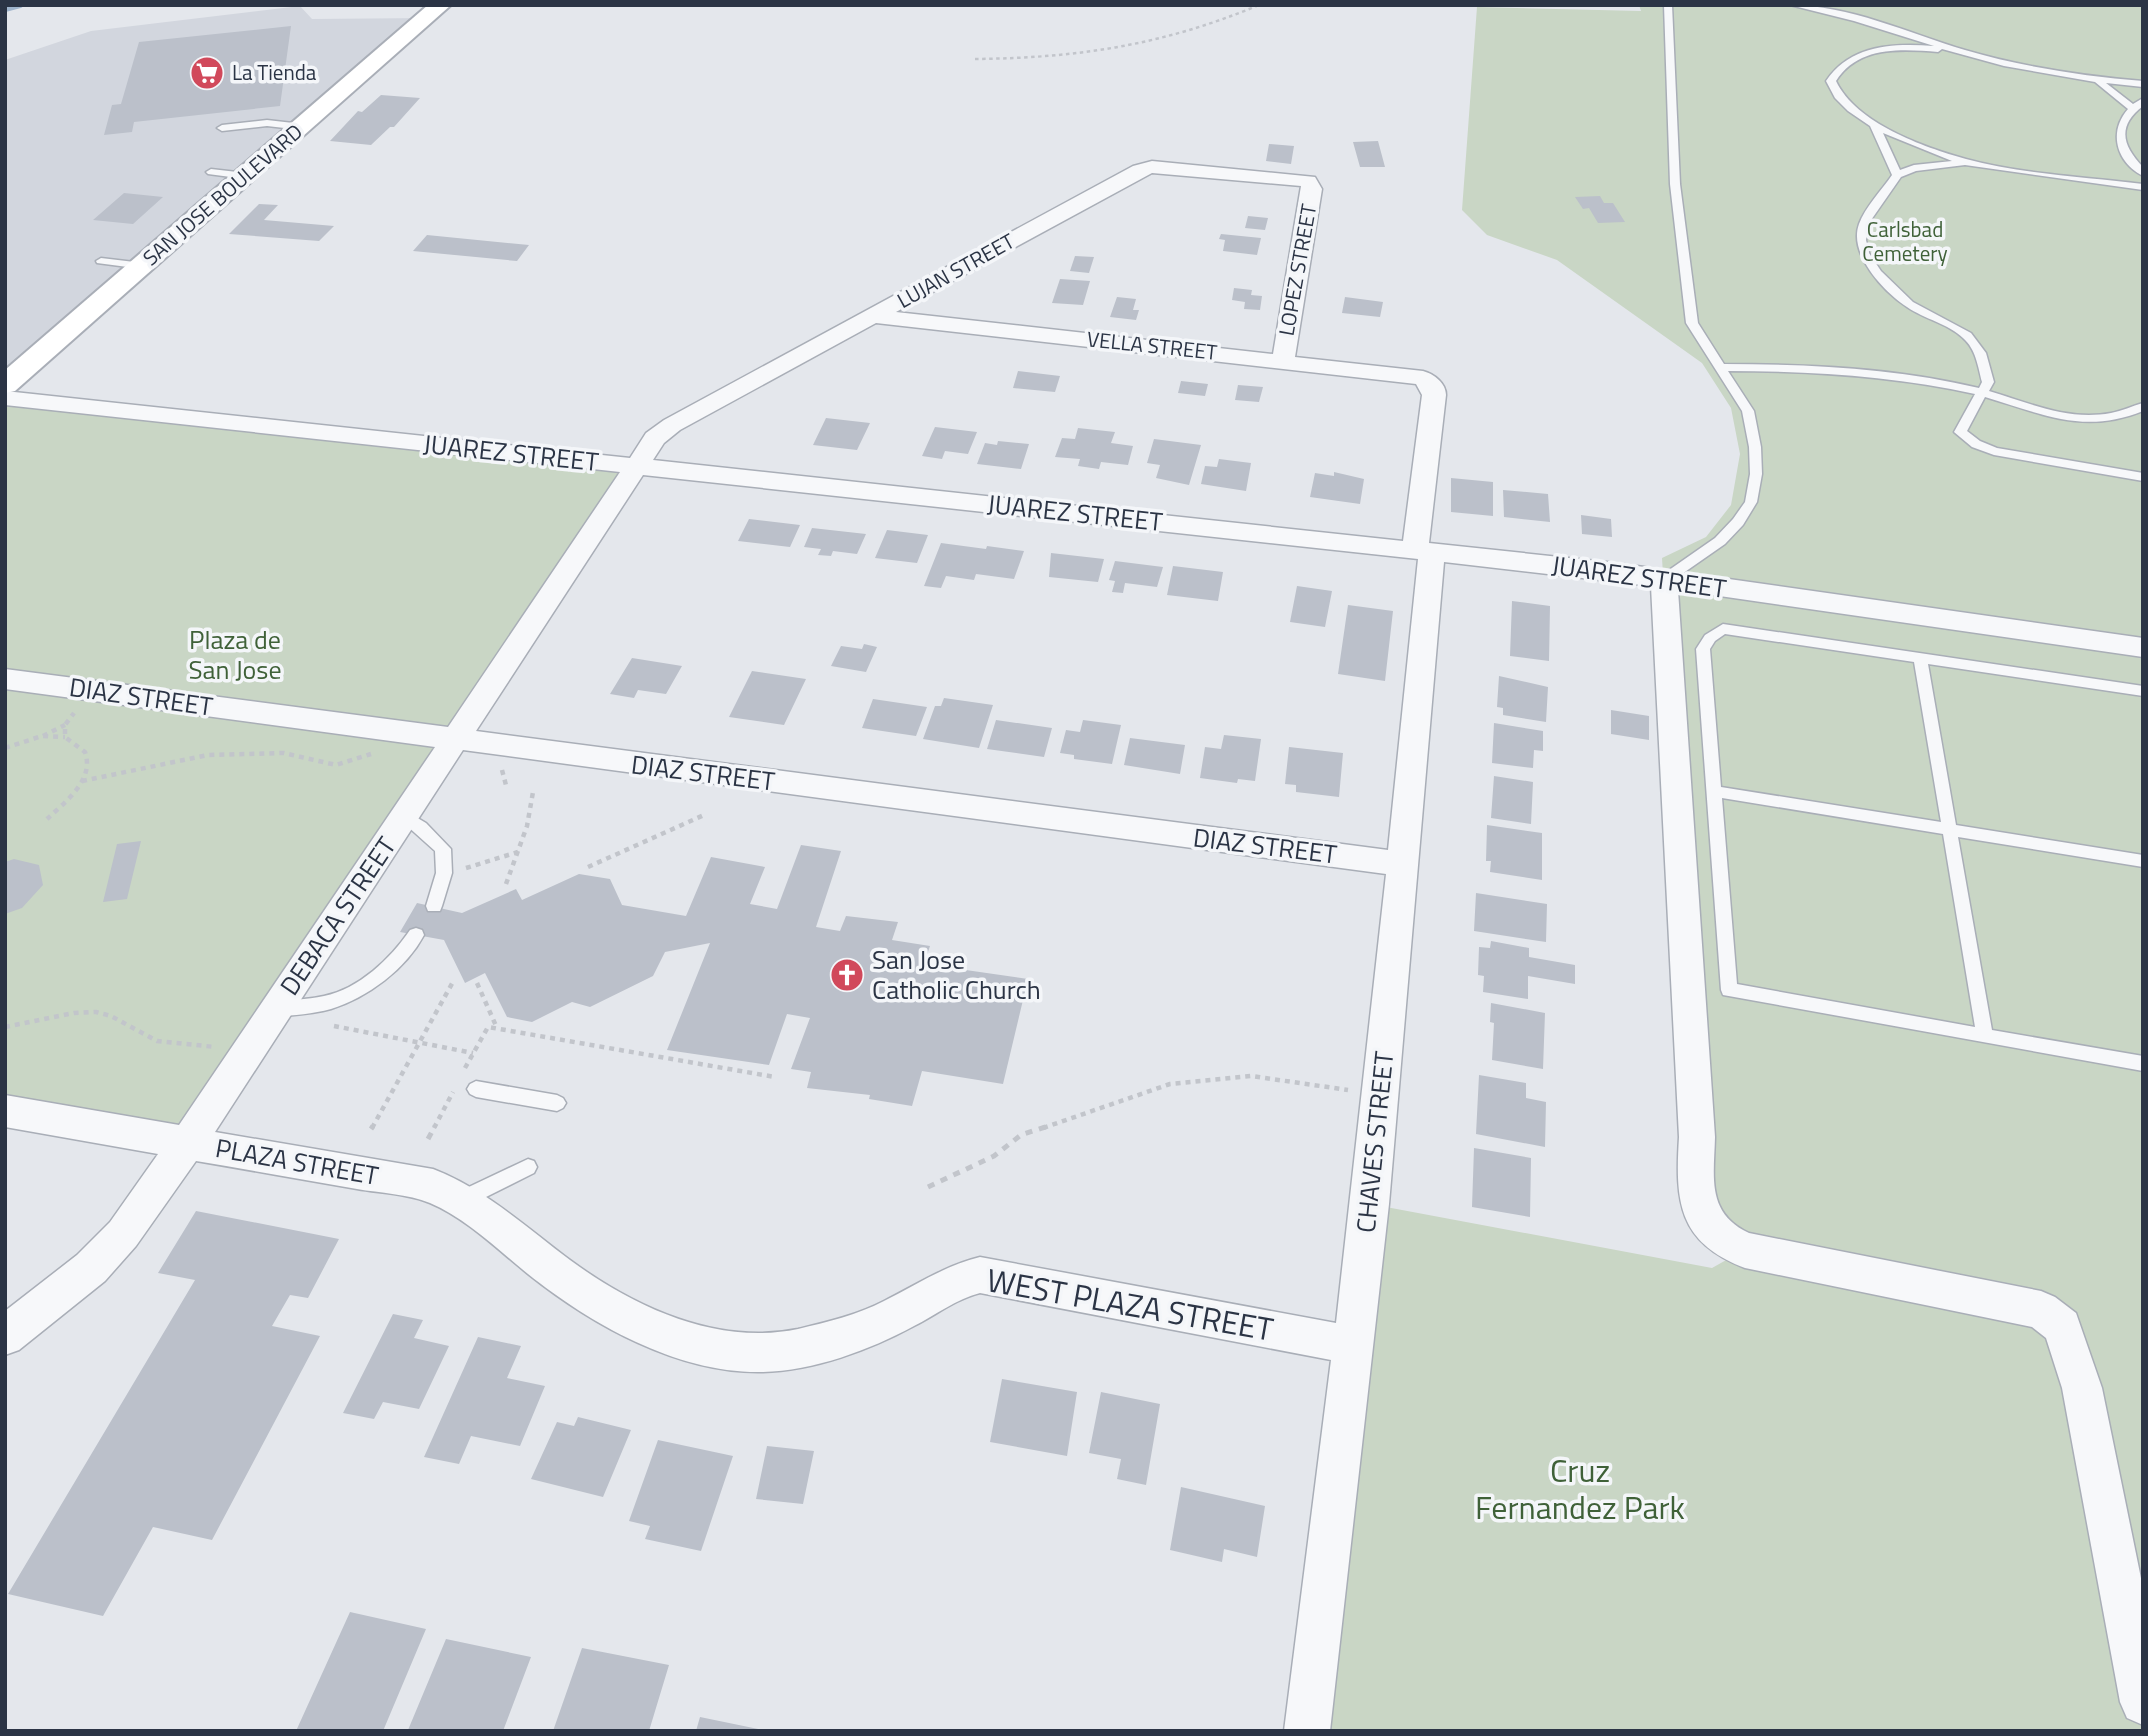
<svg xmlns="http://www.w3.org/2000/svg" width="2148" height="1736" font-family="'Titillium Web',sans-serif">
  <rect width="100%" height="100%" fill="#e4e7ec"/>
  <!-- built -->
  <path fill="#d2d6de" d="M300,6L312,19L427,18L5,385V60L91,31Z"/>
  <!-- green -->
  <path fill="#c9d6c5" d="M1639,5H2143V1731H1307L1370,1204L1712,1268L1744,1250L1723,1242L1697,1137L1662,558L1706,537L1731,505L1740,454L1731,408L1702,363L1557,260L1487,235L1462,210L1477,7L1641,11Z
    M5,398L636,467L188,1142L5,1111Z"/>
  <g fill="none" stroke-linecap="round" stroke-linejoin="round">
    <!-- stream -->
    <path stroke="#9fb4cc" stroke-width="6" d="M5,9L20,5"/>
  </g>
  <!-- building -->
  <path fill="#bbc0ca" d="M291,26L280,106L134,122L132,132L104,135L112,105L121,104L139,42Z
    M381,95L420,98L394,127H390L371,145L330,141L358,111L362,112Z
    M1378,141L1385,167H1360L1353,142Z
    M1269,144L1294,146L1291,164L1266,161Z
    M124,193L163,197L133,224L93,220Z
    M1600,196L1604,203H1613L1625,222L1598,223L1589,208L1583,209L1575,197Z
    M259,204L278,205L264,220L334,226L319,241L229,234Z
    M1248,216L1268,218L1265,230L1245,228Z
    M1221,234L1261,238L1257,255L1223,251L1225,240L1219,239Z
    M427,235L529,245L517,261L413,251Z
    M1075,256L1094,257L1089,273L1070,271Z
    M1060,279L1090,281L1083,305L1052,303Z
    M1234,288L1252,290L1251,295L1262,296L1260,310L1244,309L1245,302L1232,300Z
    M1117,297L1136,299L1133,310H1139L1136,320L1110,317Z
    M1345,297L1383,302L1380,317L1342,313Z
    M1018,371L1060,376L1055,392L1013,388Z
    M1181,381L1208,384L1205,396L1178,393Z
    M1238,385L1263,387L1259,402L1235,400Z
    M826,418L870,423L857,450L813,445Z
    M935,427L977,432L968,454L945,451L942,459L922,456Z
    M1078,428L1115,432L1111,443L1133,446L1128,465L1101,462L1099,469L1078,466L1080,459L1055,457L1062,438L1075,439Z
    M1154,439L1201,445L1189,485L1156,478L1160,465L1147,463Z
    M998,441L1029,444L1021,469L977,464L985,443L997,445Z
    M1219,459L1251,463L1246,491L1201,484L1205,466L1217,467Z
    M1334,472L1364,479L1360,504L1310,497L1315,473L1334,476Z
    M1451,478L1493,482V516L1451,512Z
    M1503,490L1548,494L1550,522L1504,517Z
    M1581,515L1611,519L1612,537L1582,534Z
    M749,519L800,525L790,547L738,541Z
    M812,528L866,534L857,554L833,551L831,556L818,555L821,549L804,547Z
    M887,530L928,535L917,563L875,558Z
    M941,543L986,549L987,546L1024,551L1014,579L976,574L974,580L946,576L941,588L924,586Z
    M1051,553L1104,559L1098,582L1049,577Z
    M1115,561L1163,567L1157,587L1125,583L1123,593L1112,592L1115,581L1109,580Z
    M1173,566L1223,572L1218,601L1167,595Z
    M1297,586L1332,591L1325,627L1290,622Z
    M1512,601L1550,606L1549,661L1510,656Z
    M1348,605L1393,611L1385,681L1338,674Z
    M864,644L877,647L866,672L831,666L841,646L862,649Z
    M632,658L682,666L666,694L638,690L634,698L610,694Z
    M752,671L806,679L784,725L729,717Z
    M1499,676L1548,687L1546,722L1503,715V708L1497,707Z
    M944,698L993,705L979,748L923,739L935,706H941Z
    M873,699L927,707L916,736L862,728Z
    M1611,710L1649,716V740L1611,734Z
    M996,720L1052,728L1044,757L987,749Z
    M1083,720L1121,725L1112,764L1074,759V755L1060,753L1066,730L1080,732Z
    M1494,723L1543,731V751L1534,750L1533,768L1492,763Z
    M1224,735L1261,739L1255,781L1238,779L1237,783L1200,778L1205,747L1221,749Z
    M1130,738L1185,745L1180,774L1124,765Z
    M1289,747L1343,753L1339,797L1296,792V785L1285,784Z
    M1494,776L1533,782L1531,824L1491,818Z
    M1487,825L1542,833V880L1490,872L1491,861H1486Z
    M141,841L127,899L103,902L117,844Z
    M801,845L841,851L816,927L840,931L846,916L898,922L892,940L930,946L924,964L1028,979L1003,1084L922,1071L912,1106L869,1099L870,1095L807,1088L811,1072L791,1069L810,1018L787,1014L769,1065L667,1050L710,943L665,952L653,976L590,1007L572,1002L532,1022L507,1017L485,973L465,983L444,940L400,932L417,903L462,913L516,889L522,900L579,874L610,879L622,905L686,916L711,857L765,867L750,904L777,909Z
    M14,859L39,865L43,885L22,908L5,914V862Z
    M1476,893L1547,904L1546,942L1474,931Z
    M1491,941L1529,948V957L1575,965V984L1528,976V999L1483,992L1484,976L1478,975L1479,947L1490,948Z
    M1491,1003L1545,1013L1543,1069L1492,1060L1494,1023L1490,1022Z
    M1479,1075L1526,1083V1098L1546,1102L1545,1147L1476,1134Z
    M1474,1148L1531,1158L1530,1217L1472,1207Z
    M196,1211L339,1239L308,1298L290,1295L272,1326L320,1336L212,1540L153,1527L103,1616L8,1594L195,1280L158,1273Z
    M393,1314L423,1320L414,1338L449,1346L419,1409L383,1402L374,1419L343,1413Z
    M478,1337L521,1346L507,1378L545,1386L520,1446L471,1436L459,1464L424,1457Z
    M1002,1379L1077,1392L1067,1456L990,1442Z
    M1101,1392L1160,1404L1146,1485L1117,1479L1121,1459L1089,1453Z
    M578,1417L631,1430L603,1497L531,1479L557,1422L574,1426Z
    M658,1440L733,1456L701,1551L645,1539L650,1526L629,1521Z
    M767,1446L814,1451L803,1504L756,1499Z
    M1181,1487L1265,1506L1257,1557L1224,1549L1222,1562L1170,1550Z
    M350,1612L426,1629L383,1731H296Z
    M446,1639L531,1657L503,1731L408,1730Z
    M582,1648L669,1665L649,1731H553Z
    M700,1717L763,1730V1731H696Z"/>
  <g fill="none" stroke-linecap="round" stroke-linejoin="round">
    <defs>
      <path id="lane" d="M1664,5H1672L1680,184L1698,323L1724,364C1809,364 1896,368 1979,388L1982,382C1978,367 1976,349 1963,338C1949,324 1924,319 1907,307C1884,292 1848,254 1859,224C1865,207 1882,190 1892,175L1870,126L1848,111L1835,98L1826,81C1851,44 1894,43 1934,46L1854,21L1790,5C1849,5 1908,33 1965,50C2023,67 2082,76 2143,81V87L2106,83L2133,104L2143,98V106C2117,126 2122,145 2143,167V176C2116,162 2108,132 2128,109L2095,82L2004,66L1942,49L1938,52C1901,49 1858,46 1836,81C1856,123 1923,147 1966,159C2020,174 2087,177 2143,184V190L1965,165L1916,171L1901,177L1869,223L1866,240L1869,253L1881,271L1913,302L1971,333L1986,353L1994,382L1989,391C2030,403 2067,421 2111,413C2122,411 2132,406 2143,403V411C2084,435 2042,414 1985,397L1967,431L1980,441L1997,448L2143,473V481L1994,455L1972,447L1954,432L1975,394C1894,376 1811,371 1728,371L1754,411L1761,447L1762,474L1757,502L1743,525L1725,544L1669,583H1659V577L1715,538L1733,519L1745,502L1750,474L1749,447L1742,411L1686,323L1670,184ZM1883,133L1952,161L1914,165L1900,170Z
        M267,120L302,124L307,127L302,130L267,126L222,131L217,128L222,125Z
        M211,169L246,173L251,176L246,179L208,174L206,172Z
        M101,258L143,263L148,266L143,269L97,263L96,261Z
        M1723,624L2143,686V696L1928,664L1956,825L2143,855V867L1958,837L1992,1030L2143,1056V1071L1723,995L1721,990L1696,649L1705,635ZM1725,634L1914,662L1941,822L1721,787L1710,649L1715,641ZM1722,798L1943,834L1975,1027L1737,984Z
        M404,810L426,823L451,849L452,873L442,906L440,911H428L426,906L436,873L435,851L396,816Z
        M416,928L422,930L424,935C406,969 367,998 331,1009C313,1014 294,1015 276,1017L270,1015L268,1010L270,1005C287,999 307,1000 324,996C359,989 391,958 410,930Z
        M476,1081L557,1095L563,1098L566,1103L563,1108L557,1111L476,1097L470,1094L467,1089L470,1084Z
        M528,1159L534,1161L537,1167L534,1173L470,1205L463,1207L456,1205L454,1199L456,1193Z"/>
      <path id="street" d="M1152,161L1315,177L1322,189L1295,357L1423,371C1434,374 1446,383 1446,395L1429,543L1616,563L2143,638V657L1678,590L1715,1137C1714,1177 1706,1213 1749,1233L2041,1291L2055,1297L2076,1313L2102,1388L2143,1588V1725L2127,1718L2120,1702L2062,1388L2046,1338L2032,1327L1745,1268C1678,1242 1675,1202 1679,1137L1651,586L1444,562L1389,1204L1330,1731H1284L1331,1360L980,1293C956,1299 936,1315 914,1326C870,1350 813,1371 763,1372C679,1374 592,1325 528,1274C498,1250 466,1218 430,1203C408,1194 380,1193 357,1189C303,1180 250,1170 196,1161L136,1246L105,1281L19,1350L5,1355V1311L77,1255L110,1222L158,1154L5,1127V1095L179,1125L435,747L5,689V669L448,727L620,472L5,405V391L630,458L646,433L664,420L1133,166ZM1152,173L1301,186L1273,354L896,312ZM876,323L1416,384L1422,395L1403,541L653,460L664,443L680,430ZM643,475L1418,559L1388,850L476,731ZM463,750L1386,874L1336,1323L980,1257C944,1266 916,1285 884,1301C857,1315 827,1322 798,1329C717,1346 634,1307 570,1260C526,1227 485,1189 433,1169L215,1132Z"/>
      <path id="secondary" d="M428,5H451L15,391L5,393V370Z"/>
    </defs>
    <!-- lane casing -->
    <use href="#lane" stroke="#a9aeb7" stroke-width="3"/>
    <!-- street casing -->
    <use href="#street" stroke="#a9aeb7" stroke-width="3"/>
    <!-- secondary casing -->
    <use href="#secondary" stroke="#a9aeb7" stroke-width="4"/>
    <!-- path-far2 -->
    <path stroke="#c2c5cb" stroke-width="2.5" stroke-dasharray="3.5 3.5" stroke-linecap="butt" d="M975,59C1078,58 1163,45 1259,5"/>
    <!-- path-far1 -->
    <path stroke="#c2c5cb" stroke-width="4.5" stroke-dasharray="5 5" stroke-linecap="butt" d="M43,736L65,725
      M5,748L42,736L65,737
      M502,770L507,789
      M82,781L208,755L284,753L336,765L371,754
      M47,819C65,802 95,780 85,752L65,737V725L74,713
      M588,867L704,815
      M466,868L518,852
      M506,884L527,826L533,792
      M477,983L497,1028
      M334,1026L473,1053
      M5,1027L74,1013L96,1012L111,1016L157,1041L215,1047
      M465,1068L488,1027L775,1077
      M372,1128L454,980
      M434,1128L453,1092
      M1043,1128L1170,1084L1251,1076L1348,1090"/>
    <!-- path -->
    <path stroke="#c2c5cb" stroke-width="5" stroke-dasharray="7 7" stroke-linecap="butt" d="M371,1129L373,1126
      M428,1139L435,1126
      M928,1187L994,1156L1021,1135L1048,1126"/>
    <!-- lane -->
    <use href="#lane" fill="#f7f8fa" fill-rule="evenodd"/>
    <!-- street -->
    <use href="#street" fill="#f7f8fa" fill-rule="evenodd"/>
    <!-- secondary -->
    <use href="#secondary" fill="#fff" fill-rule="evenodd"/>
  </g>
  <!-- icons -->
  <defs>
    <symbol id="supermarket-disc" viewBox="-11 -11 22 22"><circle r="9.5" fill="#d1495b" stroke="#f4f6f9"/><path d="M-6-5.5h2.5l.6 2H6L4.5 2H-2.5L-4.4-4H-6ZM-1.5 3.2a1.3 1.3 0 1 0 .1 0ZM3 3.2a1.3 1.3 0 1 0 .1 0Z" fill="#fff"/></symbol>
    <symbol id="church-disc" viewBox="-11 -11 22 22"><circle r="9.5" fill="#d1495b" stroke="#f4f6f9"/><path d="M-1.2-6h2.4v3.5h3.3v2.4h-3.3V6h-2.4V-.1h-3.3v-2.4h3.3Z" fill="#fff"/></symbol>
  </defs>
  <g fill-rule="evenodd">
    <use href="#supermarket-disc" x="188" y="54" width="38" height="38"/>
    <use href="#church-disc" x="828" y="956" width="38" height="38"/>
  </g>
  <g text-anchor="middle" stroke-width="7" stroke-linejoin="round" paint-order="stroke">
    <!-- far-poi labels -->
    <g font-size="21" fill="#2b3445" stroke="#f4f6f9" text-anchor="start">
      <text x="232" y="80">La Tienda</text>
    </g>
    <!-- far-street labels -->
    <g font-size="21" fill="#2b3445" stroke="#f4f6f9">
      <text transform="translate(223 195) rotate(-41)" y="7">SAN JOSE BOULEVARD</text>
      <text transform="translate(1298 270) rotate(-80)" y="7">LOPEZ STREET</text>
      <text transform="translate(956 271) rotate(-29)" y="7">LUJAN STREET</text>
      <text transform="translate(1152 346) rotate(6)" y="7">VELLA STREET</text>
    </g>
    <!-- far-park labels -->
    <g font-size="21" fill="#3f6138" stroke="#f4f6f9">
      <text x="1905" y="237">Carlsbad<tspan x="1905" dy="24">Cemetery</tspan></text>
    </g>
    <!-- street labels -->
    <g font-size="26" fill="#2b3445" stroke="#f4f6f9">
      <text transform="translate(511 453) rotate(6)" y="9">JUAREZ STREET</text>
      <text transform="translate(1075 513) rotate(6)" y="9">JUAREZ STREET</text>
      <text transform="translate(1639 577) rotate(8)" y="9">JUAREZ STREET</text>
      <text transform="translate(141 697) rotate(8)" y="9">DIAZ STREET</text>
      <text transform="translate(703 773) rotate(7)" y="9">DIAZ STREET</text>
      <text transform="translate(1265 846) rotate(7)" y="9">DIAZ STREET</text>
      <text transform="translate(338 916) rotate(-56)" y="9">DEBACA STREET</text>
      <text transform="translate(1375 1142) rotate(-84)" y="9">CHAVES STREET</text>
      <text transform="translate(297 1162) rotate(10)" y="9">PLAZA STREET</text>
    </g>
    <!-- park labels -->
    <g font-size="26" fill="#3f6138" stroke="#f4f6f9">
      <text x="235" y="649">Plaza de<tspan x="235" dy="30">San Jose</tspan></text>
    </g>
    <!-- poi labels -->
    <g font-size="26" fill="#2b3445" stroke="#f4f6f9" text-anchor="start">
      <text x="872" y="969">San Jose<tspan x="872" dy="30">Catholic Church</tspan></text>
    </g>
    <!-- near-street labels -->
    <g font-size="32" fill="#2b3445" stroke="#f4f6f9">
      <text transform="translate(1130 1305) rotate(10)" y="11">WEST PLAZA STREET</text>
    </g>
    <!-- near-park labels -->
    <g font-size="32" fill="#3f6138" stroke="#f4f6f9">
      <text x="1580" y="1482">Cruz<tspan x="1580" dy="37">Fernandez Park</tspan></text>
    </g>
  </g>
  <!-- border -->
  <rect width="2148" height="1736" fill="none" stroke="#2b3445" stroke-width="14"/>
</svg>
